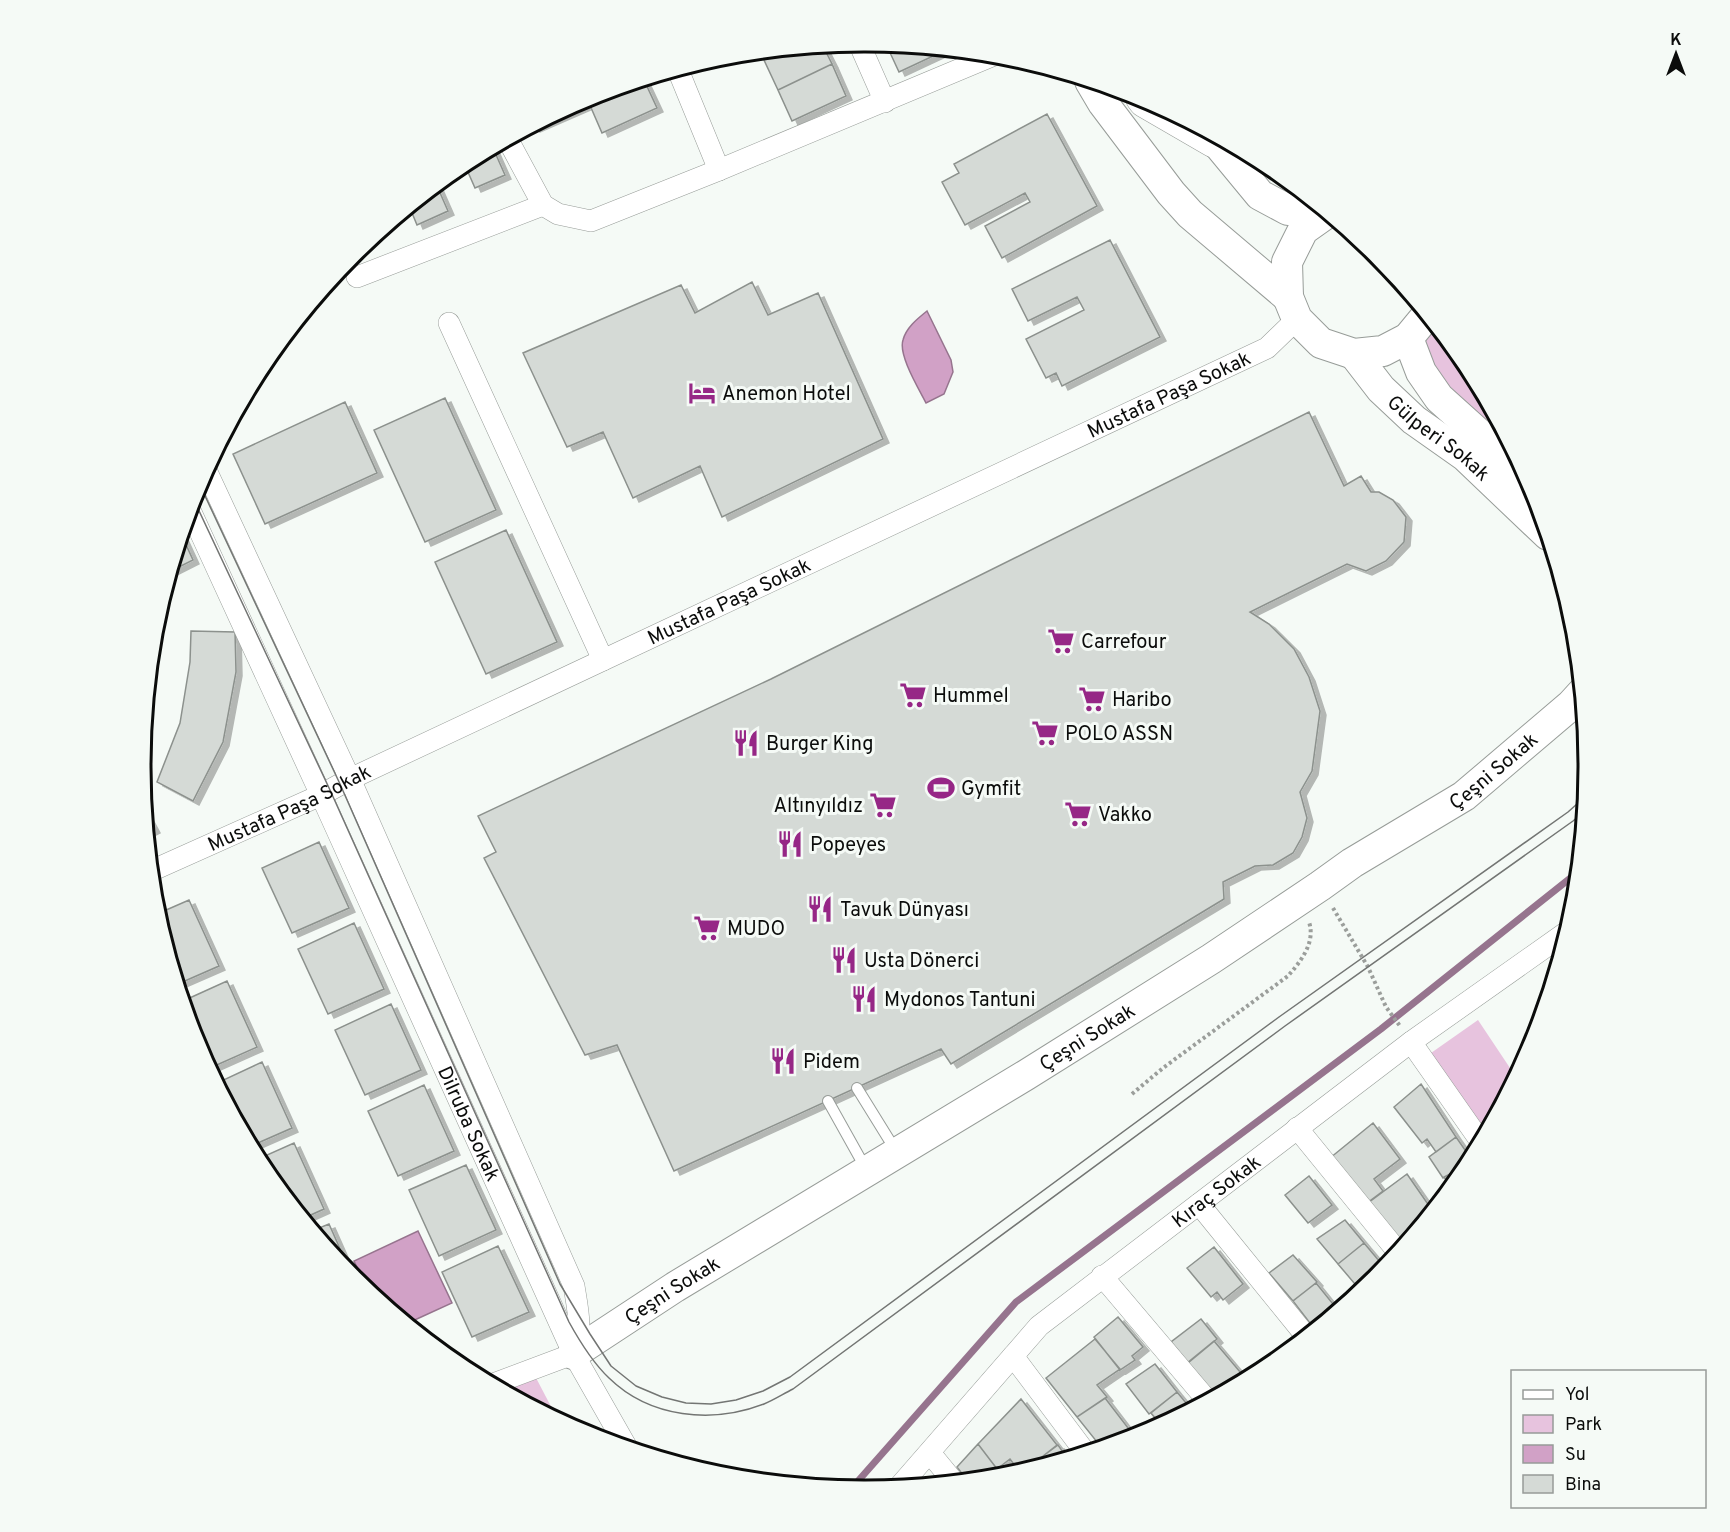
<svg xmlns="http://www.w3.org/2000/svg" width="1730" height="1532" font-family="Overpass,sans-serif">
  <defs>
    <filter id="shadow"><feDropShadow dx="6" dy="4" stdDeviation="0" flood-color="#0004"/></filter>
  </defs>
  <rect width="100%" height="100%" fill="#f5faf6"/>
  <!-- green -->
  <path fill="#e7c3de" d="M1423,311L1467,364L1526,473L1417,374Z
    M1478,1020L1516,1077L1486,1132L1431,1053Z
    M534,1374L557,1418L499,1388Z"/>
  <!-- water -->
  <path fill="#d1a1c6" stroke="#96748e" stroke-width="1.5" d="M927,311L951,360L953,372L944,394L926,403C919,389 898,355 903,340C906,328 917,319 927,311Z
    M418,1231L452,1303L408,1323L368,1290L354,1261Z"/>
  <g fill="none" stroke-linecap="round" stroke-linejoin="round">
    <!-- stream -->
    <path stroke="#96748e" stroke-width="7" d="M851,1489L1016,1302L1381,1029L1578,872"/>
  </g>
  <!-- building -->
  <path fill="#d5dad6" stroke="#8c918d" stroke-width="1.5" filter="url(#shadow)" d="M886,44L946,50L899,72Z
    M823,46L832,64L778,90L764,60L786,50Z
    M786,50L764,60L760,52Z
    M832,64L846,96L792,121L778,90Z
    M644,80L657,108L602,133L589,103L626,85Z
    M587,98L589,104L534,128L533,126Z
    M1047,114L1097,206L1002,258L985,226L1030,202L1025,193L965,225L942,182L959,173L954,164Z
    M493,148L505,175L475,188L464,163Z
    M437,186L448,211L417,225L410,208Z
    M1110,240L1160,337L1062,386L1056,373L1046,378L1026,339L1084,310L1077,297L1028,321L1012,289Z
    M752,282L768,315L818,293L883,439L722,517L700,466L633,498L603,432L567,447L523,353L681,285L695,313Z
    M445,398L496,510L425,542L374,430Z
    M345,402L377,473L265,524L233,454Z
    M1309,412L1344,486L1361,476L1371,492H1379L1393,500L1406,517L1404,542L1386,561L1366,571L1347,564L1250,612L1269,624L1294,649L1309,677L1320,711L1312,771L1300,792L1307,818L1302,837L1293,853L1273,865L1255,866L1223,882L1224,899L951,1064L941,1049L674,1171L617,1045L585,1055L484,858L496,852L478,816L771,679Z
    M506,530L557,642L486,674L435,562Z
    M182,536L193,560L171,571Z
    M191,631L235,632L236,672L223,742L193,801L157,782L180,723L190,662Z
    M146,814L154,829L148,832Z
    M319,842L349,908L292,933L262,868Z
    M189,900L219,966L178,984L157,914Z
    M354,923L384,989L328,1014L298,949Z
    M227,981L257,1047L210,1068L196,1043L183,1001Z
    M391,1004L421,1070L365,1095L335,1030Z
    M262,1062L292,1128L251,1146L217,1083Z
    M1421,1084L1456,1137L1436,1152L1427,1139L1422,1143L1394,1107Z
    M424,1085L454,1151L398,1176L368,1111Z
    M1373,1123L1400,1159L1374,1179L1383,1191L1367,1203L1330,1158Z
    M1456,1137L1472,1160L1469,1164L1443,1178L1429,1157Z
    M294,1143L324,1209L304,1218L263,1168L258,1159Z
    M1469,1164L1467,1169L1451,1188L1444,1177Z
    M466,1165L496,1230L439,1256L409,1190Z
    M1407,1174L1432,1210L1402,1247L1368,1203Z
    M1309,1176L1332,1205L1308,1223L1285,1195Z
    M1345,1220L1364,1243L1338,1264L1317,1239Z
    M329,1224L353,1278L314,1230Z
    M1364,1243L1385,1268L1360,1290L1338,1264Z
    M498,1246L529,1312L472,1337L442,1272Z
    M1214,1247L1243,1284L1223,1300L1217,1292L1211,1297L1187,1268Z
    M1293,1255L1317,1282L1293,1301L1269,1273Z
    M1316,1283L1337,1309L1313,1327L1293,1301Z
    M1343,1305L1315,1329L1313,1327L1337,1309Z
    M1118,1317L1143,1347L1132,1356L1135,1360L1120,1370L1094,1337Z
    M1201,1319L1217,1339L1188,1363L1171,1342Z
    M1095,1339L1120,1369L1097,1385L1107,1397L1077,1417L1046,1378Z
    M1214,1341L1246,1379L1214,1397L1187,1363Z
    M1155,1364L1177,1392L1149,1414L1126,1384Z
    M1177,1392L1191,1409L1161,1425L1151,1413Z
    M1105,1398L1135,1437L1101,1447L1077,1417Z
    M1021,1399L1057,1445L1024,1471L1020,1472L1010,1459L997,1469L978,1444Z
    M978,1444L998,1470L993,1474L996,1477L967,1480L957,1467Z
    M1058,1445L1067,1458L1033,1468L1031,1465Z"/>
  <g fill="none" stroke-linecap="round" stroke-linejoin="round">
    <defs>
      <path id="lane" d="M857,1088L896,1151
        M828,1101L866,1169"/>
      <g id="street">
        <path d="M859,43L885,102"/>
        <path d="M678,70L719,170"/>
        <path d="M508,140L543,205L558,214L591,221L719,170L994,55"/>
        <path d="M357,277L543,205"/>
        <path d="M449,323L603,660"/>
        <path d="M206,470L350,779L574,1286C578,1311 583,1330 573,1353"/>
        <path id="s1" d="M190,510L321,795L573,1353L626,1446"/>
        <path id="s2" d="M151,871L321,795L350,779L1267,348L1297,319"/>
        <path d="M1411,1042L1481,1142"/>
        <path d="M1297,1128L1398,1252"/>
        <path d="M1199,1204L1306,1336"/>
        <path d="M1102,1276L1207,1400"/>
        <path d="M1013,1356L1085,1452"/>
        <path d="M493,1384L573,1354"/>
        <path d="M930,1453L953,1481"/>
        <path id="s3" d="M899,1487L1039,1326L1411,1042L1568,931"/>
      </g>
      <g id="secondary">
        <path d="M1090,81L1103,103L1171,193L1190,214L1288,297"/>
        <path d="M1208,132L1260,195L1288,210L1322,209"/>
        <path d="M1327,213L1303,230L1287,262L1288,297L1297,319L1321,343L1354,354L1383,351L1408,338L1427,315"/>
        <path d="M1408,338L1421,372L1439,398L1529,479"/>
        <path id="s4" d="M1354,354L1381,389L1414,420L1465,456L1548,535"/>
        <path id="s5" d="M573,1354L675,1287L1026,1075L1211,959L1320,886L1352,863L1464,796L1571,705L1582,693"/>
      </g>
      <path id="highway" d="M1142,97L1145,101L1214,141"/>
    </defs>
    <!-- lane casing -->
    <use href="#lane" stroke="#979c98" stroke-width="12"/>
    <!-- street casing -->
    <use href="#street" stroke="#979c98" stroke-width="22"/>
    <!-- secondary casing -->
    <use href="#secondary" stroke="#979c98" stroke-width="32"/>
    <!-- highway casing -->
    <use href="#highway" stroke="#979c98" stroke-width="34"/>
    <!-- path -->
    <path stroke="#9b9e9b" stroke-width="4" stroke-dasharray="3 3" stroke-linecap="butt" d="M1333,908L1368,967L1386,1007L1400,1026
      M1132,1094L1163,1068L1288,976C1300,962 1316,943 1309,922"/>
    <!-- lane -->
    <use href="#lane" stroke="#fff" stroke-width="10"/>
    <!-- street -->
    <use href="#street" stroke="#fff" stroke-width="21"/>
    <!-- secondary -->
    <use href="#secondary" stroke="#fff" stroke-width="30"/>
    <!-- highway -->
    <use href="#highway" stroke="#fff" stroke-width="33"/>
    <!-- tram -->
    <path stroke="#737573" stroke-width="1.5" d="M199,483L340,784L560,1284L590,1334L611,1366L636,1386L662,1397L686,1403L711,1404L736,1400L763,1391L790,1377L1279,1017L1568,812L1586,796
      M193,498L330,790L569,1322C580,1342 592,1362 609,1378C650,1418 712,1424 764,1404C774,1400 783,1394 793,1389L1285,1026L1573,821L1585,811"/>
  </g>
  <!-- icons -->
  <defs>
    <symbol id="hotel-bare" viewBox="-9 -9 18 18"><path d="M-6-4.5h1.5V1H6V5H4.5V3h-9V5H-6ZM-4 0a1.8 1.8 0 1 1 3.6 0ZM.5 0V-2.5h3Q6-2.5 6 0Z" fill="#962786" stroke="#f5faf6" stroke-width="2.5" paint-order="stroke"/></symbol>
    <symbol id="supermarket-bare" viewBox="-9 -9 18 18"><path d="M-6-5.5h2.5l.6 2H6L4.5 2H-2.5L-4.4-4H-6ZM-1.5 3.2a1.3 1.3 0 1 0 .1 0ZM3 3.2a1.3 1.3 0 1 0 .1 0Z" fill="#962786" stroke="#f5faf6" stroke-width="2.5" paint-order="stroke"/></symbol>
    <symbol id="restaurant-bare" viewBox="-9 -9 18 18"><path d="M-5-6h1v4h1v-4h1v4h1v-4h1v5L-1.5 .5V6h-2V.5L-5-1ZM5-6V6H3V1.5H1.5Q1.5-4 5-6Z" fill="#962786" stroke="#f5faf6" stroke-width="2.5" paint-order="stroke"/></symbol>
    <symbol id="stadium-bare" viewBox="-9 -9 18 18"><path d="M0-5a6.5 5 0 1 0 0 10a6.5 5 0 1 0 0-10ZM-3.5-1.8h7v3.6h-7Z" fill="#962786" stroke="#f5faf6" stroke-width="2.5" paint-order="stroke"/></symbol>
  </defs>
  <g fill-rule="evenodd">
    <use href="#hotel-bare" x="683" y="374" width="38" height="38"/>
    <use href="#supermarket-bare" x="1042" y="622" width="38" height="38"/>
    <use href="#supermarket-bare" x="894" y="676" width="38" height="38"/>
    <use href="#supermarket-bare" x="1073" y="680" width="38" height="38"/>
    <use href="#supermarket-bare" x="1026" y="714" width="38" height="38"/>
    <use href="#restaurant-bare" x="727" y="724" width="38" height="38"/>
    <use href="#stadium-bare" x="922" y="769" width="38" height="38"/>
    <use href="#supermarket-bare" x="864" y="786" width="38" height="38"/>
    <use href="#supermarket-bare" x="1059" y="795" width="38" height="38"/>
    <use href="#restaurant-bare" x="771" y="825" width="38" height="38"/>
    <use href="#restaurant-bare" x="801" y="890" width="38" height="38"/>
    <use href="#supermarket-bare" x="688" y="909" width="38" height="38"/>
    <use href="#restaurant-bare" x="825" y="941" width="38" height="38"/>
    <use href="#restaurant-bare" x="845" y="980" width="38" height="38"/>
    <use href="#restaurant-bare" x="764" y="1042" width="38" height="38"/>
  </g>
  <g text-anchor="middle" stroke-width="6" stroke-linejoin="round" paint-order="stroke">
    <!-- poi labels -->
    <g font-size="20" fill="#0b0c0b" stroke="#f5faf6" text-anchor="start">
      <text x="722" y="400">Anemon Hotel</text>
      <text x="1081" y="648">Carrefour</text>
      <text x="933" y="702">Hummel</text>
      <text x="1112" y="706">Haribo</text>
      <text x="1065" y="740">POLO ASSN</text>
      <text x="766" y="750">Burger King</text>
      <text x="961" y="795">Gymfit</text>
      <text x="863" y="812" text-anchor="end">Altınyıldız</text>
      <text x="1098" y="821">Vakko</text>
      <text x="810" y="851">Popeyes</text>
      <text x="840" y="916">Tavuk Dünyası</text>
      <text x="727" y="935">MUDO</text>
      <text x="864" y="967">Usta Dönerci</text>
      <text x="884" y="1006">Mydonos Tantuni</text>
      <text x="803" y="1068">Pidem</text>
    </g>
    <!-- street labels -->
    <g font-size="20" fill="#0b0c0b" stroke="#f5faf6">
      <text dy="7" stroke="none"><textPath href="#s2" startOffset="1124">Mustafa Paşa Sokak</textPath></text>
      <text dy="7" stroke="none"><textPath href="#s4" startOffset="120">Gülperi Sokak</textPath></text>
      <text dy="7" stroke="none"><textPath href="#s2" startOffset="638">Mustafa Paşa Sokak</textPath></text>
      <text dy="7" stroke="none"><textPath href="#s5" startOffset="1090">Çeşni Sokak</textPath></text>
      <text dy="7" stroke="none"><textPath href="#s2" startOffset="152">Mustafa Paşa Sokak</textPath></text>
      <text dy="7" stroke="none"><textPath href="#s5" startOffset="604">Çeşni Sokak</textPath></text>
      <text dy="7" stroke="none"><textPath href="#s1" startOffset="674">Dilruba Sokak</textPath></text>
      <text dy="7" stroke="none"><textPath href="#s3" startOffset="436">Kıraç Sokak</textPath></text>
      <text dy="7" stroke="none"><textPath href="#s5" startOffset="118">Çeşni Sokak</textPath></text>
    </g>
  </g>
  <!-- crop -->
  <path d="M0 0H1730V1532H0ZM864 52H865A713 713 0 0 1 1578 765V767A713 713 0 0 1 865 1480H864A713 713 0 0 1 151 767V765A713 713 0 0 1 864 52Z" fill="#f5faf6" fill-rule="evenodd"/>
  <path fill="none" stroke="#0b0c0b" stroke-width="3" d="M864 52H865A713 713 0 0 1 1578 765V767A713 713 0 0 1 865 1480H864A713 713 0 0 1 151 767V765A713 713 0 0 1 864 52Z"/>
  <!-- legend -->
  <rect x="1511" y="1370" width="195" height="138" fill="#f5faf6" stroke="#979b98" stroke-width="1.5"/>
  <rect x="1523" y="1390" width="30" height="9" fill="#ffffff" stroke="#979b98" stroke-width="1.5"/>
  <text x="1565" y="1400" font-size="18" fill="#0b0c0b">Yol</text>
  <rect x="1523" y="1415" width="30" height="18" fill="#e7c3de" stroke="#979b98" stroke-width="1.5"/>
  <text x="1565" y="1430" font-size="18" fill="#0b0c0b">Park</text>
  <rect x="1523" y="1445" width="30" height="18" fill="#d1a1c6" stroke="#979b98" stroke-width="1.5"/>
  <text x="1565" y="1460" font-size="18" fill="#0b0c0b">Su</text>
  <rect x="1523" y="1475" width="30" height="18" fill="#d5dad6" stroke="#979b98" stroke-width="1.5"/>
  <text x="1565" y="1490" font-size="18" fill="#0b0c0b">Bina</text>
  <!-- north arrow -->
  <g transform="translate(1676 54)" stroke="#f5faf6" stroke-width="4.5" paint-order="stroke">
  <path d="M0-4.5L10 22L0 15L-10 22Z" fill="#0b0c0b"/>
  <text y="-9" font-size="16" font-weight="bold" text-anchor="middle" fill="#0b0c0b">K</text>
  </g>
</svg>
